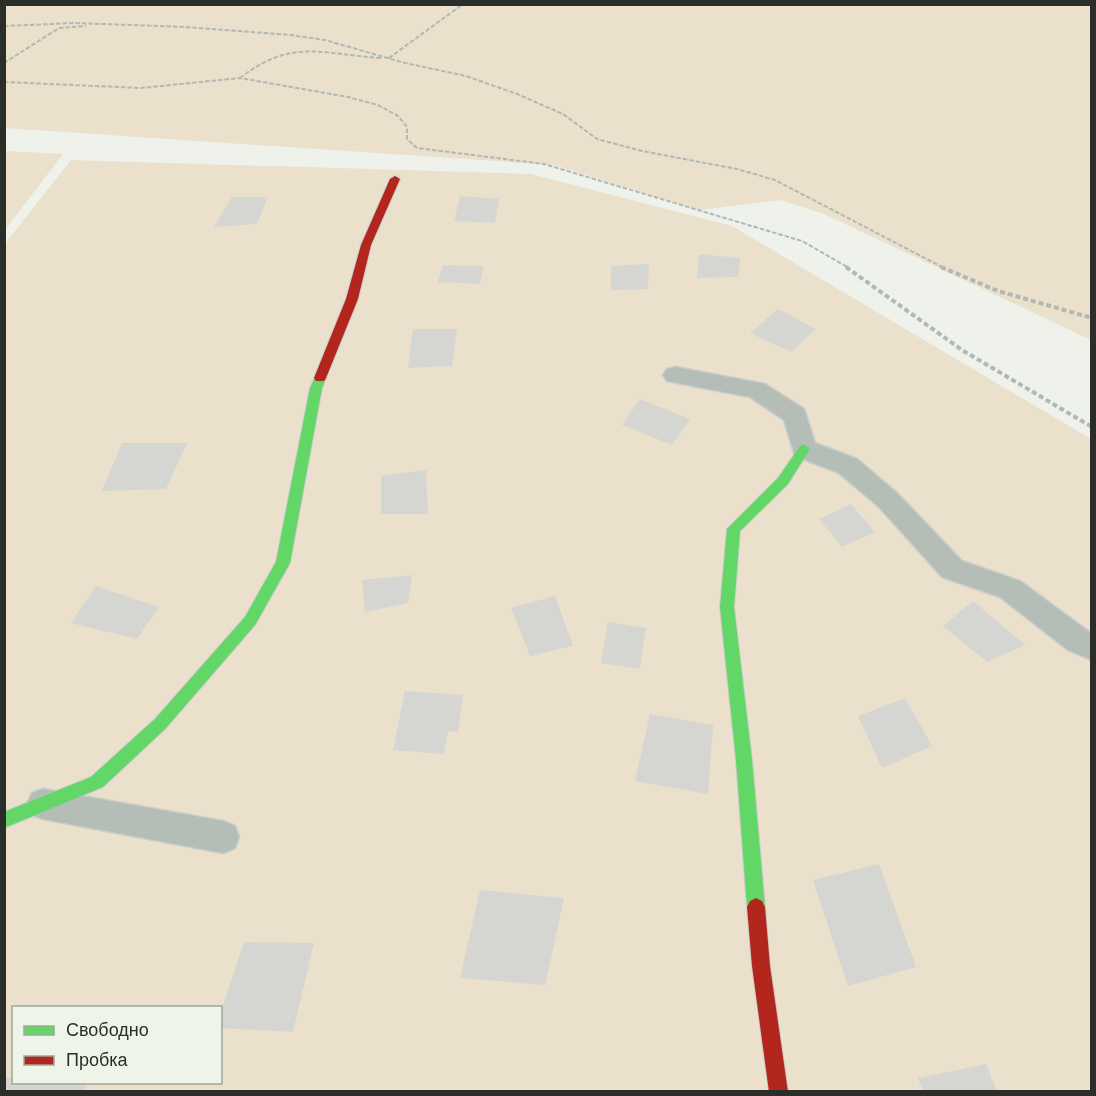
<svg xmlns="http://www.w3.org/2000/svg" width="1096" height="1096" font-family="Helvetica,sans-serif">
  <rect width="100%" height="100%" fill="#eef2eb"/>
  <!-- green -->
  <path fill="#eae0cc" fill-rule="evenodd" d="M4,5H1091V340L824,214L780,200L699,210L554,165L5,128Z
    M5,151L63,154L5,230L4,151Z
    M71,160L531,174L732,226L1091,439V1091H5L4,245ZM14,1008H220V1082H14Z"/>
  <!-- building -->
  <path fill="#d5d6d1" d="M460,196L499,199L495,223L454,221Z
    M232,197H268L257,224L214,227Z
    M699,254L740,258L738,277L697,278Z
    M649,264L648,289L611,290V266Z
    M443,265L484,266L480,284L438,282Z
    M778,309L816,329L791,352L750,333Z
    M413,329H457L452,366L408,368Z
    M640,399L690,419L672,445L622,425Z
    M122,443H187L166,489L102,491Z
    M426,470L428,514H381V476Z
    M851,504L875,532L842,547L819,519Z
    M412,575L408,603L365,612L362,580Z
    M96,586L159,607L137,639L71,623Z
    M555,596L573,646L530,656L511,608Z
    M973,601L1025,645L987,662L943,626Z
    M608,622L646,628L640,669L601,663Z
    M405,691L463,695L458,732L448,731L444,754L393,750Z
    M905,698L932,746L882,768L858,716Z
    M650,714L713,725L708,794L635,781Z
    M879,864L916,967L848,986L813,880Z
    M480,890L564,898L545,985L460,978Z
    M244,942L314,943L293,1032L220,1028V1015Z
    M986,1064L997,1092H923L918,1078Z
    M14,1077V1082H86L84,1092H4V1078Z"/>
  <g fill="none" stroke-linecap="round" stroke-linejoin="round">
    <defs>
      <path id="street" d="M675,367L765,384L804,409L815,443L857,459L897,493L962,561L1020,581L1092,634V660L1068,650L1000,597L942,577L879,507L839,473L795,456L784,420L750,397L667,381L663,375L667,369Z
        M43,789L223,821L235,826L239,837L235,848L223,853L43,819L32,815L27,804L32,793Z"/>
      <path id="fast" d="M320,374L326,378L322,388L290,563L255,625L165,729L103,787L4,828V812L91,777L155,719L245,617L276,562L310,388L316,375Z
        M804,444L810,449L788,484L740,531L734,607L752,760L765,907L762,913L756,916L750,913L747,907L736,760L720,607L727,529L778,478L800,446Z"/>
      <path id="jam" d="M395,176L400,179L371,245L358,299L326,378L324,381H316L314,378L346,299L361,245L390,179Z
        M756,898L762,901L765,907L770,966L788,1092H769L752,966L747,907L750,901Z"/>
    </defs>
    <!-- street casing -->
    <use href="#street" stroke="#cbcec9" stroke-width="3"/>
    <!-- fast casing -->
    <use href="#fast" stroke="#cbcec9" stroke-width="2"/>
    <!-- jam casing -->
    <use href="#jam" stroke="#cbcec9" stroke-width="2"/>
    <!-- path-far1 -->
    <path stroke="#b2b8b3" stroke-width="2" stroke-dasharray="4.5 2" stroke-linecap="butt" d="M4,26L75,23L185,27L291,35L325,40L405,63L466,76L517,94L563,114L597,139L642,151L737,169L775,180L944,268
      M389,58L463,4
      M4,63L59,28L86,26
      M240,78C292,38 321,54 381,58
      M4,82L141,88L240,78L348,97L378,105L398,116L407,127V139L417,148L544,164L802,241L849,268"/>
    <!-- path -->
    <path stroke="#b2b8b3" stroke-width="4" stroke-dasharray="5 3" stroke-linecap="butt" d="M846,267L962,350L1092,427
      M941,267L998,291L1092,318"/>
    <!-- street -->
    <use href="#street" fill="#b5bdb7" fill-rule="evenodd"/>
    <!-- fast -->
    <use href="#fast" fill="#63d668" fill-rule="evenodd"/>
    <!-- jam -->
    <use href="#jam" fill="#b3261e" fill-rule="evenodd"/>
  </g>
  <!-- border -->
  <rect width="1096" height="1096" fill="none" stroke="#2a2d28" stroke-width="12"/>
  <!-- legend -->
  <rect x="12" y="1006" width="210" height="78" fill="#eef5e8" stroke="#a0a59b" stroke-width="1.5"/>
  <rect x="24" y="1026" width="30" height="9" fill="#63d668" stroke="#a0a59b" stroke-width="1.5"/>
  <text x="66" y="1036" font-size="18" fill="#2a2d28">Свободно</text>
  <rect x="24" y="1056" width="30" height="9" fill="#b3261e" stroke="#a0a59b" stroke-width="1.5"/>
  <text x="66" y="1066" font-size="18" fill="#2a2d28">Пробка</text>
</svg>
